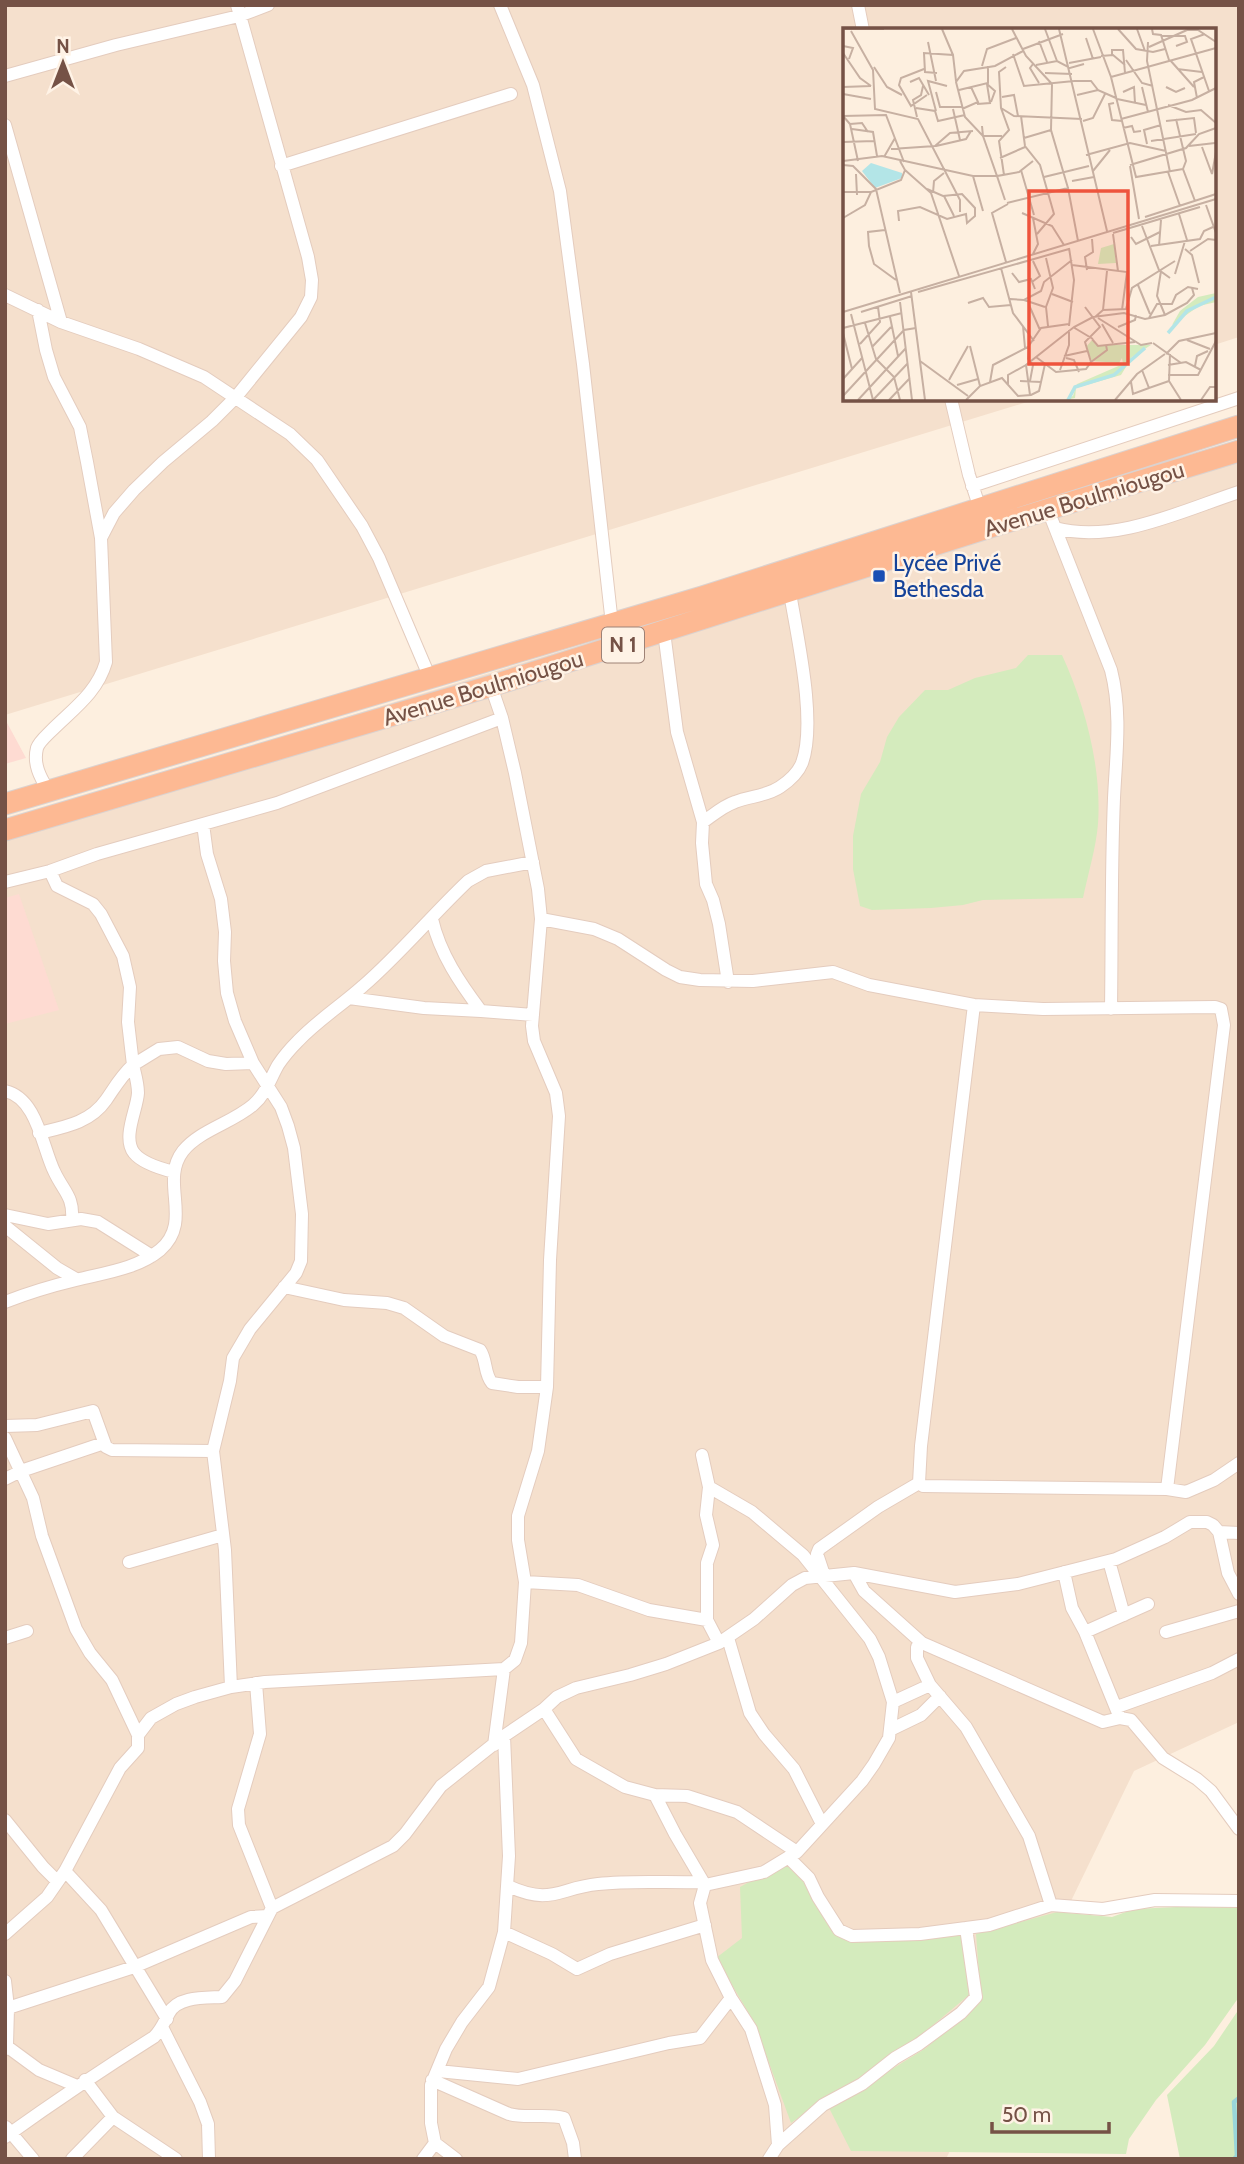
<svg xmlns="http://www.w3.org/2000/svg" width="1244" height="2164" font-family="Cabin,sans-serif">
  <rect width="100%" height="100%" fill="#fdefdf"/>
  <!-- residential -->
  <path fill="#f5e0cd" d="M5,5H1239V337L1214,345V30H845V399H1037L5,715Z
    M1239,444V1722L1134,1771L946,2159H5V821Z"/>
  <!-- commercial -->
  <path fill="#fedbd2" d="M5,719L26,758L5,764Z
    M19,894L59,1010L5,1024V898Z"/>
  <!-- green -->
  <path fill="#d4ebbd" d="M1028,655H1062C1085,705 1102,768 1098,824C1096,848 1088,874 1083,898L983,900L963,905L931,908L872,910L860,906L853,869V836L861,794L880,762L887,737L899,717L925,690H948L975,678L1016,668Z
    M789,1860L806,1878L817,1908L839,1935L961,1933L969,1995L889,2062L823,2100L791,2123L754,2022L716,1958L742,1938L740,1887Z
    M1239,1904V1997L1205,2045L1156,2100L1129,2139L1126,2154L851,2151L829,2108L926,2048L981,1999L976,1934L1057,1912L1112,1917L1134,1909Z
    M1239,2009V2159H1180L1167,2095L1214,2046Z"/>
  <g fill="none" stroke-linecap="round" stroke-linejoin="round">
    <!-- stream -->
    <path stroke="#99d6da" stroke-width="4.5" d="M1234,2159L1237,2156L1234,2102L1239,2098"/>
    <defs>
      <path id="minor" d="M500,5L533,85L560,191L583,364L612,624
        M858,5L863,30
        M5,76L116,45L239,16L268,5
        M5,125L61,322
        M281,166L511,94
        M5,295L61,322L139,349L204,377L290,434L317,460L362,526L379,558L430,678
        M38,310L46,350L54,377L80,427L87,462L101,538L106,662C97,693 73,709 51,731C46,736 39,742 37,748C33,764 40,777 48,790
        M951,399L969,475L982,515
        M972,486L1239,398
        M1048,510L1111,670C1122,713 1116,755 1114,798C1111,869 1112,939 1111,1009
        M1055,528C1115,544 1181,511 1239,492
        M101,538L114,513L134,490L163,462L212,421L236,397L301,317L311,297L312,280L308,257L237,5
        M664,632L677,732L703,822
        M491,686L502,718L515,773L538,889L541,919L532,1026L534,1041L556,1093L559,1116L550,1260L547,1387L538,1451L518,1516V1540L525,1582L521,1643L515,1660L504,1669L494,1745
        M203,824L207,854L221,899L225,932L224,961L227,993L235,1021L253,1063L281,1107L288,1126L294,1148L302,1214L301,1261L296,1273L250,1329L233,1358L230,1381L213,1451L225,1550L231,1687
        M5,882L50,871L97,854L277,803L502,718
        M541,919L594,929L618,939L666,970L680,977L700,980L753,981L833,972L869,985L974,1005L1043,1009L1215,1007L1221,1009L1224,1025L1167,1489
        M728,982L719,924L713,900L706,884L702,843L703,822C713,815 723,806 735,802C750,796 767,796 780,787C789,781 798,773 802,763C817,722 797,636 790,593
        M349,998L424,1008L481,1011C460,983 440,954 432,919
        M481,1011L533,1015
        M5,1091C37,1098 42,1146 54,1171C63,1191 74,1196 72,1220
        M39,1133C64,1127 90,1123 106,1100C115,1087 121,1076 133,1065L128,1022L130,987L123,956L101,914L93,904L57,886L50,871
        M174,1172C162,1169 142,1163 134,1153C122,1137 137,1110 138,1093C138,1083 135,1074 133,1065L159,1049L178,1047L208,1061L226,1064L253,1063
        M5,1215L48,1224L81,1219L98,1222L152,1256
        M5,1226L57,1268L76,1279
        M284,1287L344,1300L387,1303L404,1308L444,1336L480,1350C487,1360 484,1374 492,1383L518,1387H547
        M5,1302C28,1293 51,1286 76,1280C103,1273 137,1269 160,1250C194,1221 159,1182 183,1151C200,1130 232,1123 253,1105C266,1094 270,1079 278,1065C284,1056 291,1048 298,1041C318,1020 342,1005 363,986C400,954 432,915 468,881L486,871L533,862
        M5,1426L37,1425L93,1411L106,1447L112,1450L213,1451
        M5,1438L33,1498L42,1536L76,1629L90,1653L112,1680L138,1735
        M702,1455L709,1487L752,1512L803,1555L870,1639L879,1657L893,1702L889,1738L874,1764L862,1781L797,1852L764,1872L705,1885L700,1903L712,1960L731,1998L751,2029L775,2105L778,2145L769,2159
        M5,1479L21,1471L104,1443
        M919,1483L923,1486L1167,1489L1186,1492L1214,1480L1239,1463
        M1219,1532L1228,1573L1239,1594
        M1109,1561L1124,1615
        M129,1562L223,1535
        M1064,1572L1072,1608L1085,1632L1120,1718
        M854,1573L864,1591L922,1643L1103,1722L1120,1718L1131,1720L1163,1758L1197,1779L1211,1791L1239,1829
        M824,1575L817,1554L819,1549L878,1507L919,1483L921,1446L974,1005
        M525,1582L578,1585L649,1610L707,1620L719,1643
        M707,1620V1563L713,1545L706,1515L709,1487
        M1085,1632L1148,1604
        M1166,1632L1239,1611
        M5,1638L27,1631
        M728,1638L750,1713L764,1734L794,1769L822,1824
        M922,1643L917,1647V1658L930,1685L966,1727L1029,1836L1051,1905
        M256,1683L260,1734L238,1809L239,1825L272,1908
        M893,1702L930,1685
        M1117,1707L1212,1673L1239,1659
        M544,1709L576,1759L625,1787L655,1795L687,1796L737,1812L797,1852
        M890,1730L921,1715L940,1696
        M655,1795L675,1834L705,1885
        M5,1820L43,1867L56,1880
        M789,1858L809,1878L818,1897L839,1930L852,1936L920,1934L989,1925L1051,1905L1103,1909L1155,1900L1239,1901
        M65,1871L101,1910L167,2019
        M508,1886C552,1906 558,1888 598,1884C633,1880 668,1883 703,1882
        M504,1932L552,1954L577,1969L610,1954L705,1925
        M5,1934L47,1897L65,1871L120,1768L138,1748V1735L151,1718L176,1704L195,1697L231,1687L265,1682L504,1669
        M5,1981L8,2008L7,2045L5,2049
        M5,2009L134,1967L251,1917L268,1916
        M163,2029L200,2102L208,2124L209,2159
        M5,2045L39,2070L77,2086
        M438,2071L518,2079L669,2043L700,2038L731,1998
        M85,2080L113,2117L176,2159
        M432,2080L509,2114C527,2119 546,2113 564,2118L573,2143L575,2159
        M6,2127L33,2159
        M5,2137C54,2102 103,2069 154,2037C162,2029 164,2022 169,2013C178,1996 206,1998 222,1997L235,1981L272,1908L393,1846L405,1834L441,1786L504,1736L544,1709L557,1697L576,1688L630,1675L666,1664L719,1643L754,1619L792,1585L805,1578L854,1573L955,1592L1018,1584L1116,1559L1165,1537L1190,1522H1207L1213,1525L1219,1532L1239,1533
        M435,2143L456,2159
        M778,2145L823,2105L862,2084L895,2058L919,2044L961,2013L976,1997L966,1928
        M72,2159L113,2117
        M423,2159L435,2143L431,2123V2085L446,2049L462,2022L489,1987L504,1932L509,1856L504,1736"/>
      <path id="trunk" d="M5,804L702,597L1239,426
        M5,830L491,686L987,528L1239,451"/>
    </defs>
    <!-- minor casing -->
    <use href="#minor" stroke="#e4ccbe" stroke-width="14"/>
    <!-- trunk casing -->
    <use href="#trunk" stroke="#dbd2cf" stroke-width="23"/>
    <!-- minor -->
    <use href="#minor" stroke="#fff" stroke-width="12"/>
    <!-- trunk -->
    <use href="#trunk" stroke="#fdb993" stroke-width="21"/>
  </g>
  <!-- markers -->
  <rect fill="#1a4fb4" stroke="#fff3e6" stroke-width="2.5" x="872" y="569" width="14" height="14" rx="3.5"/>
  <g text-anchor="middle" stroke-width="5" stroke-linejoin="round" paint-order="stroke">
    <!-- shield labels -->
    <rect fill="#fff3e6" stroke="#9e8276" stroke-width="2" x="602" y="627.5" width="42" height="35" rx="5"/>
    <g font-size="21" font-weight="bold" fill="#755246">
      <text x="623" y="652">N 1</text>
    </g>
    <!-- street labels -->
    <g font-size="23" fill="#755246" stroke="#fff3e6">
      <text transform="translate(1084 499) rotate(-17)" y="8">Avenue Boulmiougou</text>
      <text transform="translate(483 688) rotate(-17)" y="8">Avenue Boulmiougou</text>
    </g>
    <!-- transit labels -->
    <g font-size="23" fill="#164399" stroke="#fff3e6" text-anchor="start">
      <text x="893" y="571">Lycée Privé<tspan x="893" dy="26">Bethesda</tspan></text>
    </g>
  </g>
  <!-- overview -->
  <g transform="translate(843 28)">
    <rect width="373" height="373" fill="#fdefdf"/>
    <path d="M271,216L273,235L255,236L258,220ZM373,265V274L356,278L329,297L337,283L355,269ZM249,312L253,317H308L289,329L278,347L233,360L232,370L221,372L230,368L234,356L280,336L279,330L276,335L249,333L243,319Z" fill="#d4ebbd"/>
    <path d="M28,135L59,145V150L32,160L19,143Z" fill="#b3e5e7"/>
    <path fill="none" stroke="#b3e5e7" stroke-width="3.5" d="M325,305L344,283L373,269M225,372L232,359L271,347L302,320"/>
    <path fill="none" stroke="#c7b0a2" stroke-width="2" d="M2,1H41M99,1L110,27M202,1L214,33M216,1L264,203M250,1L268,49L293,149L340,141M275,1L293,21L310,24L322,21M294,1L302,23M309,1L310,6L318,7L326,32M344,2H355L373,14M8,3L30,42L32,81L75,91L117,172V184M362,6L348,11L366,63M318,8H342L344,14L333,18M243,10L250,31M196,13L204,34M85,14L93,53M305,14L304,33L327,144M0,18L10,20L6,31M306,19L344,2M180,21L220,6M180,23L152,38L121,43L113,54L122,89L140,108L154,148L176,144L190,133M0,25L17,50L28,58M170,26L181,58L231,53M269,27V22H280L282,45M258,28L270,27L282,37M283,32L299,55L310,58M327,32L351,59M226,35L258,29M190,36L187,40L196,55M193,37L214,33L227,40L241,36M139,38L144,21L173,10M31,39L44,59L59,67M81,41L58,50L56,57L68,78L84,67M334,41L359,44M94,45L82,44L81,25L110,27L113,53M202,45L229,46M268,49L373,20M231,53H248L255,62M67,54L76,50L86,67M144,56L152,63L148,74M0,59L28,58M299,59L305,84M323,59L333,64L342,60M116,62L145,55V38M93,64L97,79H119M280,64L291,59L292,75M0,66L28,71M234,67L255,62L273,70M159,69L171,67L175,88M354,70L351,54L361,49M274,71L303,77M271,75L266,76L269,92L279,93M134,76L147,75L144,56M325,77L343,84L358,82L373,95M73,80L92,83L95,93L122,87M158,80L171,88L239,91M110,81L117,112M119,81L135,74L128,59M93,83L85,53L104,58M0,88L43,87L61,134M0,88L7,96L15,133M178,88L182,118L197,137L211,186L194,206M74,89L70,72L78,67L80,58M278,91L349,72L373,60M333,91L343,133L340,141L352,173M240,93L250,90L262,66M323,93L351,90L353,105M7,96L19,95L25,104M139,98L140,108H159M280,100L289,98L291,104L298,103M9,101L30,104L34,128M181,110L208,102M308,113L353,106M0,114L31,113M304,116L301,102L318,97M93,118L123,111L128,103M346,118L372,115M359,119L369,146M48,121L92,118L107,105L130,103M243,127L287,115L323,123M41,129L52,110M157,130L182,119M0,133L39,128L130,148H154L162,172M0,137L10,138L33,161L57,265M287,137L343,120L356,106L373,100M287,138L296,191M62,142L88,165L116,248M178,142L191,187M250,143L267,122M325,144L337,178M13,146L14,167M369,146L373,124M161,147L156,113L166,102L158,80L156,44L163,39M130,148L140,183M201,149L246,138M229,153L251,149M225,160L235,213M0,164H28M90,165L91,153L101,145M101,168L111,188M164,175L225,160L208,102L209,56L183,28L169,1M363,177L373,205M179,185L209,198L221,217M336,186L344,212M302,189L373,166M0,190L22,177L28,164L58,152L62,142L57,133M190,190L195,216L190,226M56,193L55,183L77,179L104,191L123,186L124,195L132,188V180L119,166L100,168L84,161M299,198L316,242L327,250M42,202L25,204L26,218L31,236L53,252M270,205L357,179M270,206L275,243M288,209L293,216L317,204M308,218L357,211L361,203L370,199M316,218L318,192M226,220L231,252L226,298M342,221L349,227L356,255M347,223L365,211L373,212M203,230L210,260L203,279L205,298M163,234L149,185L165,176M229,237L284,244L279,282M158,240L170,285L191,313M244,242L242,229L250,224L249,211M318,243L314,268L322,287M169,245L176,254L188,251L192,261M332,246L342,213M189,254L197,248L190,233M295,257L307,286M68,264L82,372M75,264L226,221M209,266L230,274M167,271L181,272L198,263L201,254L229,232M181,272L202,279M57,274L69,372M125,275L140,270L146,279L168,277M186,277L197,302M260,282L283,281L289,260L332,233M0,284L373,171M18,284L69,268M8,286L30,372M47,289L55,328M252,289L260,282L264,243M255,290L298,317L309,315M306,290L314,276H329L333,267L345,259L355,261M22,295L33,331L51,349L57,372M259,296L270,315M180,298L182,320M230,299L250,311M275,299L292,292L293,287M0,300L59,285M0,305L9,341M249,311L255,318L292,314M344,312L367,321M310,315L338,335M17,316L37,294L35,279M127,318L137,358M186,318L185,331L190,337L187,353M29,319L48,299M323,326L336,313L373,305M327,326L326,353L338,372M221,328L244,323M193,329L213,344L243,341L248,334L242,314L257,299L242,279M223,330L231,332L236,344M77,333L125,368M248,334L264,322L263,317M325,337L343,334L358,342M352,338L354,328L365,323M217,342L226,317V302M299,342L306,360L326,353M325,347H355L373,313M0,351L19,330M106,352L125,318M177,353L198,354M147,354L150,337L185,319L198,300L226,296M288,354L290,366L306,360M165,356V347L183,337M114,357L135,351M187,367L183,337L231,299L250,289L281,285L302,291L322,287L344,275L351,267L349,260M0,368L61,302L73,300M15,372L63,320M30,372L65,335M46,372L67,350M123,372L137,358L159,350L175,368L188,367L196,363L202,336M272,372L294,346L322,326M358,372L367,359H373"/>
    <path fill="#ee543d" fill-opacity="0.15" stroke="#ee543d" stroke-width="3.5" d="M186,163H285V336H186Z"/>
    <rect width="373" height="373" fill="none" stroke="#755246" stroke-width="3.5"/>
  </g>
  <!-- border -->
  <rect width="1244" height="2164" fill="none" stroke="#755246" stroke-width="14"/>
  <!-- north arrow -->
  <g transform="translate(63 63)" stroke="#fff3e6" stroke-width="5" paint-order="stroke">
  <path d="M0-5L12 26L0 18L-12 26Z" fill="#755246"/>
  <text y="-10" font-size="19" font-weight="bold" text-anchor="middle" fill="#755246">N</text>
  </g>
  <!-- scale -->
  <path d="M992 2122v10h117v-10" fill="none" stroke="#755246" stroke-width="3.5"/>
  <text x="1002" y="2122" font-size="21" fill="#755246" stroke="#fff3e6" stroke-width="5" paint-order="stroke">50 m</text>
</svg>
